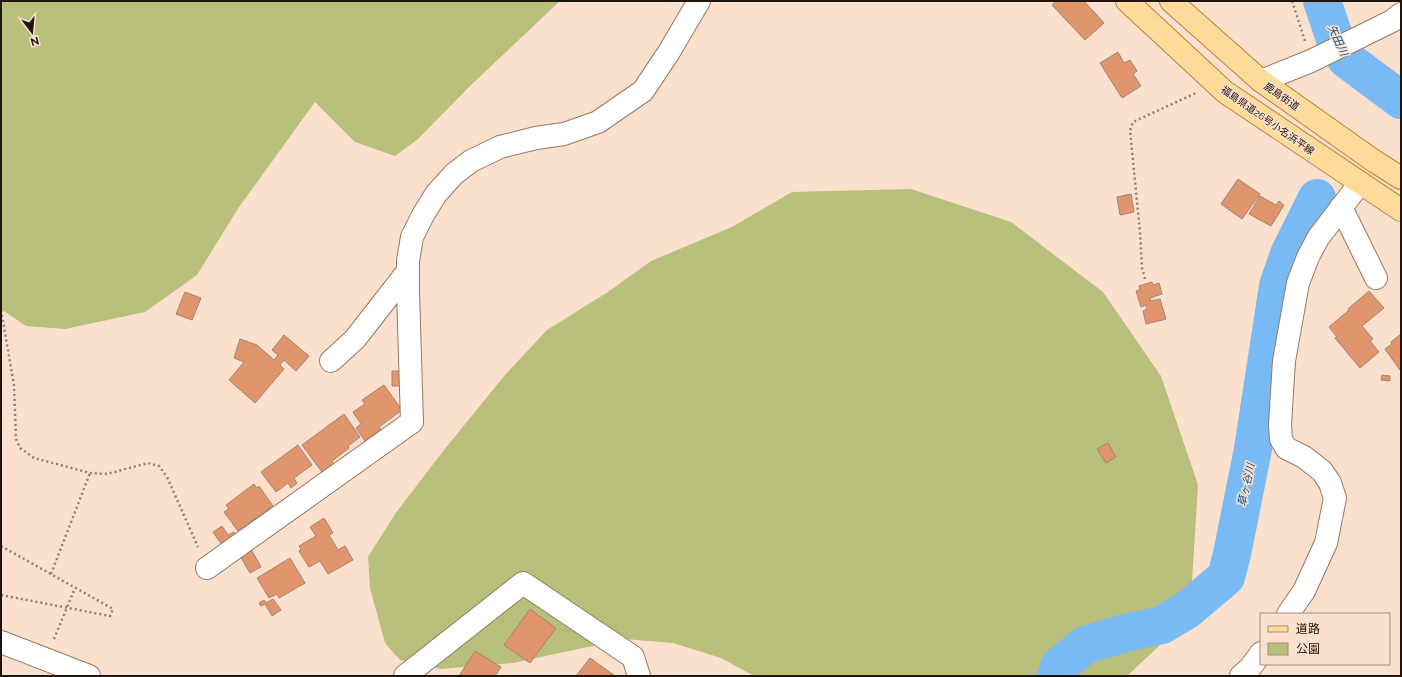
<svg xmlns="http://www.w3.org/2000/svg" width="1402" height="677" font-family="Raleway,'Noto Sans JP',sans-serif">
  <rect width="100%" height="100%" fill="#fbe0ce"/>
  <!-- green -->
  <path fill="#b7bf7a" d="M1,1H560L470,86L418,139L395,156L355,142L315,102L239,207L197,275L145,312L65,329L26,326L1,309Z
    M911,189L1011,222L1103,292L1161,376L1198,485L1192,582L1159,646L1127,676H754L721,658L673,643L625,639L513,663L440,669L400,660L385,643L370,588L368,557L395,514L444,450L505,375L547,330L608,292L651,261L732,227L792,192Z"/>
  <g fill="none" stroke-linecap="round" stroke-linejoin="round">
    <!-- river -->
    <path stroke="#79baf4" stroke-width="38" d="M1322,1L1334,36L1346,59L1401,100
      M1056,676L1060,665L1085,645L1129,632L1162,625L1187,610L1226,577L1232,554L1253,449L1278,286L1289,254L1317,198"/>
  </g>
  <!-- building -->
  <path fill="#e1956d" stroke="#a48271" d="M1056,1H1084L1104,23L1085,40L1052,5Z
    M1118,52L1124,63L1130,60L1137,71L1133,74L1141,86L1122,98L1100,63Z
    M1238,179L1260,194L1242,219L1221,204Z
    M1131,194L1134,212L1120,215L1117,197Z
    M1260,196L1276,205L1279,201L1284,205L1271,226L1249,214Z
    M1152,282L1153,285L1159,283L1162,294L1150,298L1151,301L1160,299L1166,319L1146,324L1143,311L1147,309L1146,305L1141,307L1136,291L1140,290L1139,286Z
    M1369,291L1384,308L1362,326L1373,339L1370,341L1379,352L1360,368L1335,338L1337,337L1329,327L1349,310L1348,309Z
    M185,292L201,298L192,320L176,314Z
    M1401,334V369L1400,370L1385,349L1392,344L1391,342Z
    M284,335L309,356L296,371L284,360L280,365L284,369L255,403L229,380L244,362L234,358L240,339L257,345L274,360L278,355L272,350Z
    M392,371H403V386H392Z
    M1382,375L1390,376V381L1381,380Z
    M384,385L402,410L379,427L381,430L365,441L356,428L361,424L353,412L365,404L362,400Z
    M344,414L360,437L348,446L349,448L332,461L334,464L322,472L302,445Z
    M1108,443L1116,457L1106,463L1097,449Z
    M298,445L312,465L294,478L297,483L291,488L288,483L276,492L261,472Z
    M254,484L257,488L259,486L273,506L238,531L224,512L229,509L226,505Z
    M324,518L333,533L329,535L338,550L345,546L353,560L328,574L320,561L309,567L299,551L301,549L299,546L316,536L310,527Z
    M222,526L228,535L234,532L236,536L222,545L213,532Z
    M251,549L261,567L250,573L240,556Z
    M290,558L305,583L279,598L277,594L269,598L257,578Z
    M273,599L281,610L272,616L265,604L261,606L259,603L264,600L266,603Z
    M530,609L556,628L530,663L504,645Z
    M475,651L501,667L495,676H459Z
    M590,658L615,676H576Z"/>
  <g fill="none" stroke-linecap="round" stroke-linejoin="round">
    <defs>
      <path id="street" d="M1261,81L1311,61L1392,21L1401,14
        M1341,207L1376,278
        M331,361L355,339L408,271
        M207,568L412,422L408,292V261L412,237L423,215L436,194L454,174L471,161L500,147L536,138L564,134L598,122L643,91L669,52L699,1
        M1288,614L1304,591L1326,543L1335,498L1330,483L1322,471L1304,457L1286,448L1281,439L1280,425L1284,361L1298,283L1308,257L1318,238L1360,183
        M1,642L89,676
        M405,676L523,583L633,657L639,676
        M1241,676L1250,668L1261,653"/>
      <path id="primary" d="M1127,1L1225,92L1401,210
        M1171,1L1261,81L1374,161L1401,178"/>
    </defs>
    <!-- street casing -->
    <use href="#street" stroke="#967762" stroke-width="24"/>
    <!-- primary casing -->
    <use href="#primary" stroke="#b1843b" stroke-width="24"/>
    <!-- path -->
    <path stroke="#907d70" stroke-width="2.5" stroke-dasharray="2 3" stroke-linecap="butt" d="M1292,1L1305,41
      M1145,279L1142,268L1140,232L1130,130L1133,122L1196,93
      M1,310L14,385L16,439L20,448L34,458L90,473L107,474L148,463L159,466L167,477L198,547
      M1,546L113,609L110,616L1,595
      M51,574L90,473
      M54,639L75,588"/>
    <!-- street -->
    <use href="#street" stroke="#fff" stroke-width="22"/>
    <!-- primary -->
    <use href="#primary" stroke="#ffda98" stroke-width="22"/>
  </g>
  <g text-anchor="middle" stroke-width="3" stroke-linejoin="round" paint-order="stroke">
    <!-- street labels -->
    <g font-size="10" fill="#20140c" stroke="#fbe0ce">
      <text transform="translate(1282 96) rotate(35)" y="4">鹿島街道</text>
      <text transform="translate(1268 120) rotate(35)" y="4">福島県道26号小名浜平線</text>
    </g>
    <!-- water labels -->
    <g font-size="11" font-style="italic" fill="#09568b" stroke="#fbe0ce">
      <text transform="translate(1338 40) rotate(65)" y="4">矢田川</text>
      <text transform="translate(1246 485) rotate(-78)" y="4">草ヶ谷川</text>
    </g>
  </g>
  <!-- border -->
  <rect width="1402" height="677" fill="none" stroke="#20140c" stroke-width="4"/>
  <!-- legend -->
  <rect x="1260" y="613" width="130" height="52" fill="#fbe0ce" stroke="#a38e80"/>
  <rect x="1268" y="626" width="20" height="6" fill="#ffda98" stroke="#a38e80"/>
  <text x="1296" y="633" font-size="12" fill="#20140c">道路</text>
  <rect x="1268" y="643" width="20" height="12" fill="#b7bf7a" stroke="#a38e80"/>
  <text x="1296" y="653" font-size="12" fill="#20140c">公園</text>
  <!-- north arrow -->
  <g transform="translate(32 32) rotate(164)" stroke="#fbe0ce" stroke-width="3" paint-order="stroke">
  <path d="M0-3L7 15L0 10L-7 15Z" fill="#20140c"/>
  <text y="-6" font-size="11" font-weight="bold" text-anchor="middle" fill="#20140c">N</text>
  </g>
</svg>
